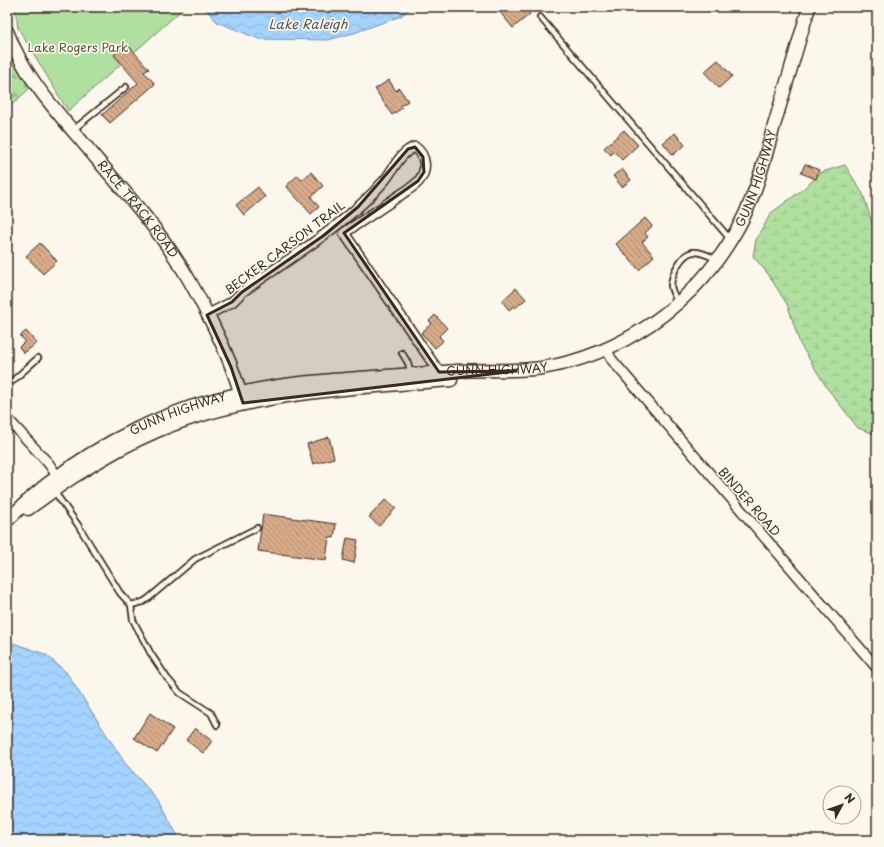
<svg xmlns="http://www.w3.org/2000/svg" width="884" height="847" font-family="'Playpen Sans',sans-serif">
  <defs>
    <pattern id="forest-firs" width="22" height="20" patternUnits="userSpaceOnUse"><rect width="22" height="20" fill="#afe0a0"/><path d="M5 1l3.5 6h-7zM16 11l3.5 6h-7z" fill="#97c089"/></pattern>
    <pattern id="wetland-marsh" width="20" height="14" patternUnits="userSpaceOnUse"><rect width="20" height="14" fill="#afe0a0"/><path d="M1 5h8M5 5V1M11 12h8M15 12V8" fill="none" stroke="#97c089"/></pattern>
    <pattern id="water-waves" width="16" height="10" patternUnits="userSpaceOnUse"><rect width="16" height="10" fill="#a3d3ff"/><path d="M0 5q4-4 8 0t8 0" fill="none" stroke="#8db5da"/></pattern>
    <pattern id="building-back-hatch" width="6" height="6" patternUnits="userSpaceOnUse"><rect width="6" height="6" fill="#d8ab89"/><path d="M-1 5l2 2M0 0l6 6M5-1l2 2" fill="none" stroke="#b08b6f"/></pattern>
  </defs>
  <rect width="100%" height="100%" fill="#fbf7ec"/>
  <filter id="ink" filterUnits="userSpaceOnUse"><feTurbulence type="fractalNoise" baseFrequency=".025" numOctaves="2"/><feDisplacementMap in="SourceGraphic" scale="8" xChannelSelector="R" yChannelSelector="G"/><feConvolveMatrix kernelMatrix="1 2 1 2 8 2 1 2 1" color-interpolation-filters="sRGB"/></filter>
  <g filter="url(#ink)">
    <!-- green -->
    <path fill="#afe0a0" stroke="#75855f" d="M15,7H185L68,111L18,28Z"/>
    <!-- forest -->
    <path fill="url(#forest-firs)" stroke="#75855f" d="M7,44L31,87L7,109Z"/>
    <!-- wetland -->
    <path fill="url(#wetland-marsh)" stroke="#75855f" d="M845,165L863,194L877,238V435L858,428L827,388L800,344L788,306L768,274L753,256L756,240L771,213L802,190L822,172Z"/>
    <!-- water -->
    <path fill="url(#water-waves)" stroke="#798fa5" d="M204,7H412L401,16L354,33L328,40L259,39L217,22Z
      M7,641L45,654L66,672L125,763L158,800L180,840H7Z"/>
    <!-- building -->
    <path fill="url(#building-back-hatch)" stroke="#3b2a1e" d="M504,7H524L530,14L513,28L499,11Z
      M127,44L149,69L144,72L155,84L110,123L102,115L138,83L114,55Z
      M718,60L732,76L719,88L704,72Z
      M389,80L396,91L399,88L408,101L400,106L402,108L392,115L375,89Z
      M624,130L638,145L622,160L614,151L611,155L604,148Z
      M675,133L685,145L673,155L663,143Z
      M805,164L819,170L816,179L801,173Z
      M622,169L631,180L622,187L613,176Z
      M311,172L323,186L311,197L319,207L311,214L286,186L298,175L302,180Z
      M258,187L265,197L244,215L236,205Z
      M645,218L652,226L645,233L648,237L642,242L654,256L639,270L616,244Z
      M40,243L57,261L43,274L26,256Z
      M516,288L526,299L515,308L514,306L509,310L502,301Z
      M435,315L447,328L439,336L443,341L435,348L421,333L432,323L429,321Z
      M26,331L37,343L24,353L19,347L25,341L20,336Z
      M329,437L334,458L313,464L307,444Z
      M386,499L396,508L379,526L369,517Z
      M263,514L336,524L334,538L329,537L326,560L258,551Z
      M347,538L358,540L354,563L343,560Z
      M150,713L173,729L157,753L134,738Z
      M195,728L212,741L203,753L186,740Z"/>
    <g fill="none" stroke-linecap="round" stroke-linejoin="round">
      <defs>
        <path id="service" d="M540,17L730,239
          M73,130L126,87
          M678,302C675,297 671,291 671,285C672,274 681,254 693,252C701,251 709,256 716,259
          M402,353L408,363L411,375
          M7,386L38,358
          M54,491L78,525L120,593L131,605L143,602L149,598L195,559L257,528
          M131,605L133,620L151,654L167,678L180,693L211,713L217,725"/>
        <path id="minor" d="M207,315L232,302L242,292C291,257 345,226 385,180C394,169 400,152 415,147C426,155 428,171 418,182C411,189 401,194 393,200C377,211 360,222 344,233L439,372
          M606,349L612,360L877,668
          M7,418L49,464L57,476"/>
        <g id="secondary">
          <path id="s1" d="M7,31C25,80 62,117 95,157C124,191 154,224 178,262C191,281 201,302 212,323C224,347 235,373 242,399"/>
          <path d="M28,509C44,498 59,486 75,476C101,459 129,443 157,431C249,392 353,388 451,380"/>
          <path id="s2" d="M7,521C20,508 32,496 46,485C102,441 171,408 241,393C284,383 329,380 372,377C401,375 429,373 457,371C485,369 514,372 542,368C621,355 691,306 732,238C753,205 763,166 773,129C785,88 797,48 809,7"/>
        </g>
      </defs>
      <!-- service casing -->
      <use href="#service" stroke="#3b2a1e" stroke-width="8"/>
      <!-- minor casing -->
      <use href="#minor" stroke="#3b2a1e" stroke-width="12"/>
      <!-- secondary casing -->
      <use href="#secondary" stroke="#3b2a1e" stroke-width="15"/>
      <!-- service -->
      <use href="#service" stroke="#fbf7ec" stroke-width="4.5"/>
      <!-- minor -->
      <use href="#minor" stroke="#fbf7ec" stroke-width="9"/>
      <!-- secondary -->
      <use href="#secondary" stroke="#fbf7ec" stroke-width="12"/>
    </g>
  </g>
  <!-- marked area -->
  <path fill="#3b2a1e" fill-opacity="0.2" stroke="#3b2a1e" stroke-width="3" stroke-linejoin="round" d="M415,147L423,157L424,172L418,181L344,233L439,372L516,371L243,403L231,367L207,315L232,302L242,292L323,236L358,207L408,149Z"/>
  <g text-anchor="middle" stroke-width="3.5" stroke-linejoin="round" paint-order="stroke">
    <!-- park labels -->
    <g font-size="12" fill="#58583e" stroke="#fbf7ec">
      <text x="78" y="52">Lake Rogers Park</text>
    </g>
    <!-- street labels -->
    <g font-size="12" fill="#3b2a1e" stroke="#fbf7ec">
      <text dy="4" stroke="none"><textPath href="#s2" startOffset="875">GUNN HIGHWAY</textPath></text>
      <text dy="4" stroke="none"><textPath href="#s1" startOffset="222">RACE TRACK ROAD</textPath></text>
      <text transform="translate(285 248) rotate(-37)" y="4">BECKER CARSON TRAIL</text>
      <text dy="4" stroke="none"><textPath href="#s2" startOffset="528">GUNN HIGHWAY</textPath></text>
      <text dy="4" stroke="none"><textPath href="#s2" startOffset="204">GUNN HIGHWAY</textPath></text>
      <text transform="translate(749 502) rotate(49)" y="4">BINDER ROAD</text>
    </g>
    <!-- water labels -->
    <g font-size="13" font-style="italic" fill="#555456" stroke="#fbf7ec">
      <text x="308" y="29">Lake Raleigh</text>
    </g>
  </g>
  <!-- margin -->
  <rect width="884" height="847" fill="none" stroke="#fbf7ec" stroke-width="24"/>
  <rect x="12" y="12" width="860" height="823" fill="none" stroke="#3b2a1e" stroke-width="1.5" filter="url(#ink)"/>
  <!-- north arrow -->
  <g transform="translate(842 805) rotate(49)"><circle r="19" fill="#fbf7ec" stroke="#aea59a"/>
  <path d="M0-3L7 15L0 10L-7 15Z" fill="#3b2a1e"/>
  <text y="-6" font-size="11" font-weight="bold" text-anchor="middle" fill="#3b2a1e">N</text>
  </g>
</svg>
